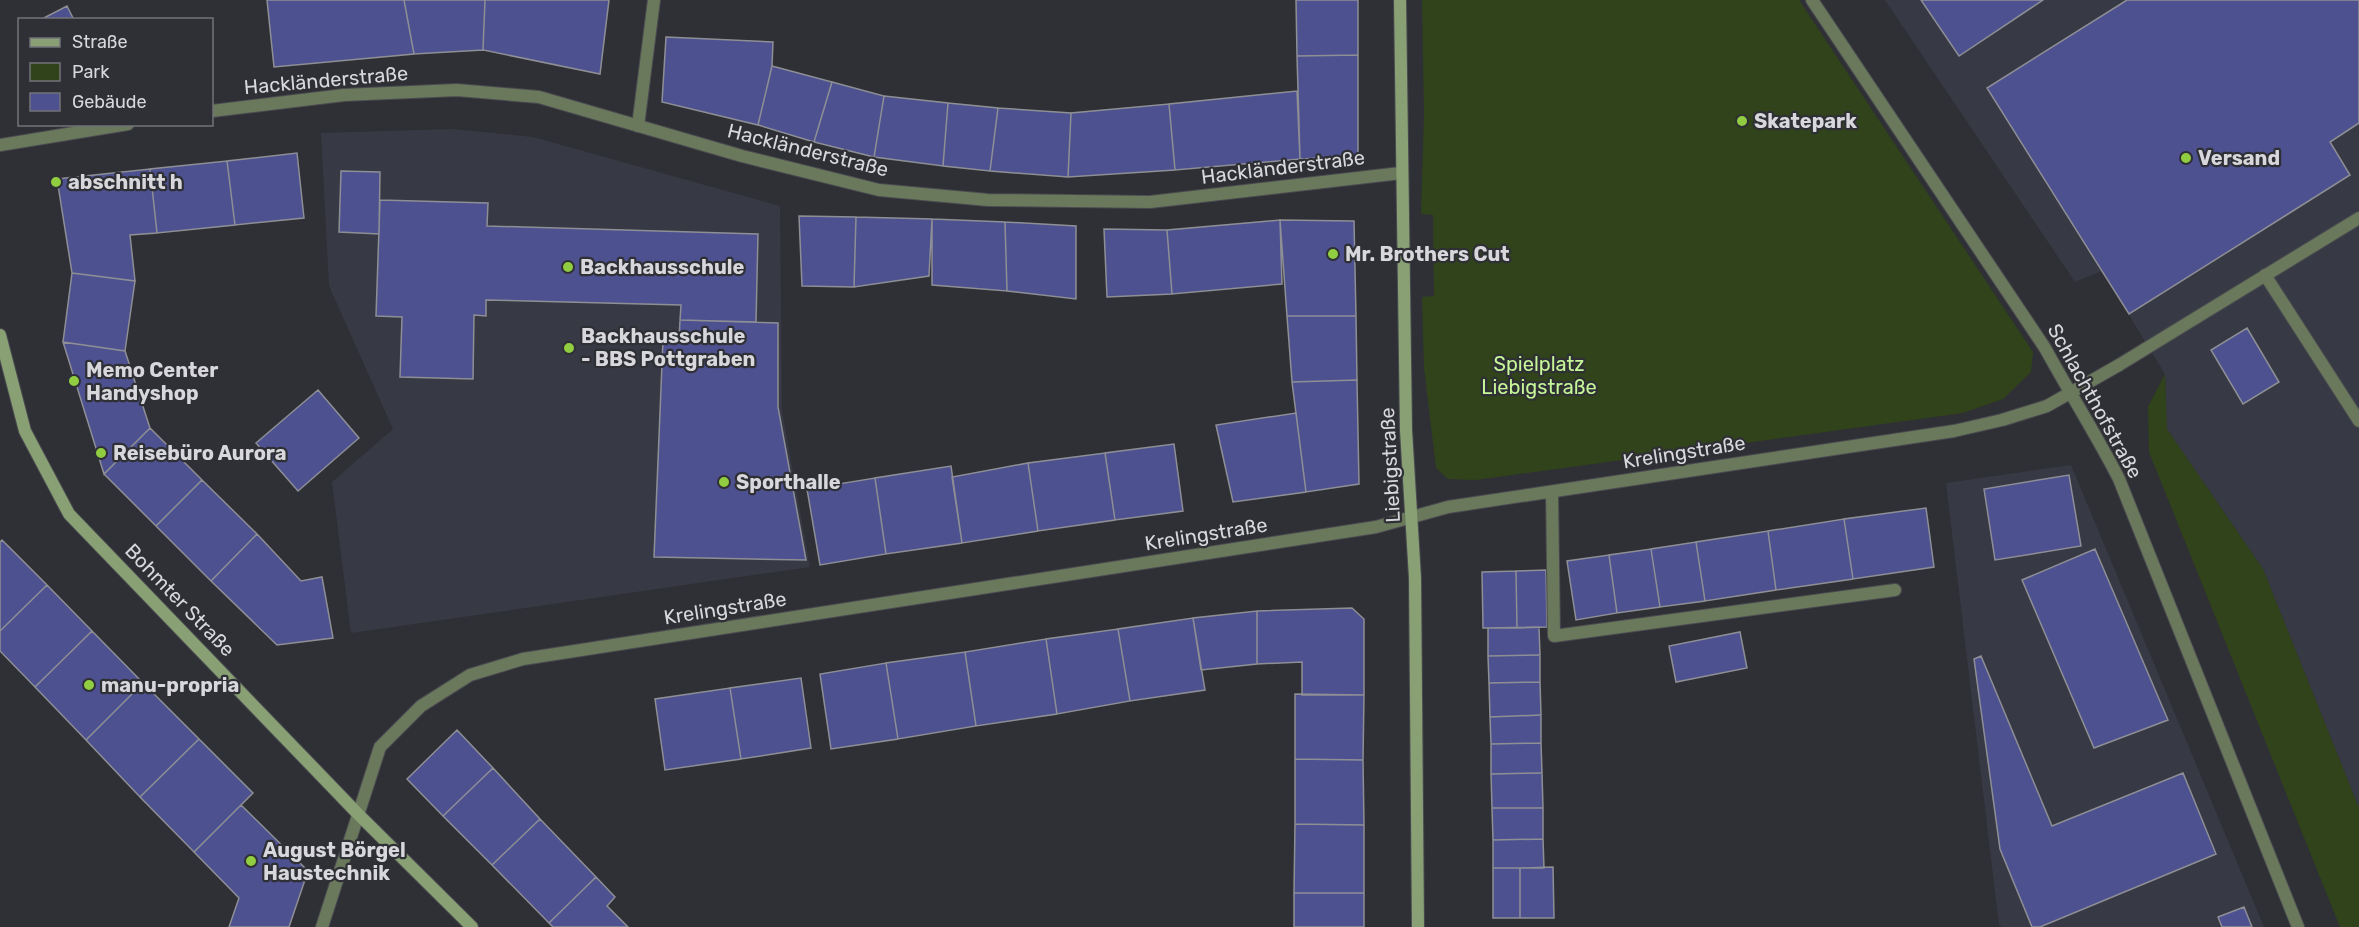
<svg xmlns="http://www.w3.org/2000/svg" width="2359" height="927" font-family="Rubik,sans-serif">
  <rect width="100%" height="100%" fill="#2f3035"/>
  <!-- built -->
  <path fill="#373944" d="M1885,0H2359V808L2263,569L2167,429L2165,374L2102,271L2075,282Z
    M453,129L533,137L780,206L782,411L810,567L351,633L332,482L393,429L329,286L321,133Z
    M2071,465L2264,927H2003L1999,925L1946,483Z"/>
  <!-- green -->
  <path fill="#30431a" d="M1422,0H1799L2033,352L2031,372L2003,399L1963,413L1476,480L1448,479L1436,468L1424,368L1422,297L1434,296L1433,215L1421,214L1424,115Z
    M2165,374L2167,429L2263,569L2359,808V927H2340L2149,452L2148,407Z"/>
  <!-- building -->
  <path fill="#4d5190" stroke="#8e8f95" stroke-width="1.5" d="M267,0H404L414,54L274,67Z
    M404,0H485L483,50L414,54Z
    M485,0H609L600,74L483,50Z
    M1296,0H1358V55L1297,56Z
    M1921,0H2043L1959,56Z
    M2127,0H2359V123L2330,142L2350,175L2129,314L1987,88Z
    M67,6L74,20H40Z
    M666,37L773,42L772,66L758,125L662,102Z
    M1358,55V156L1300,159L1297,56Z
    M772,66L832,82L814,142L758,125Z
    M832,82L884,96L874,157L814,142Z
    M1297,91L1300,159L1175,170L1169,104Z
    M884,96L948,103L943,166L874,157Z
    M948,103L998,108L990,171L943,166Z
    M1169,104L1175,170L1068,177L1071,113Z
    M998,108L1071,113L1068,177L990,171Z
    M297,153L304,218L235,225L227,161Z
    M227,161L235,225L157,233L150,169Z
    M150,169L157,233L130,235L135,281L72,273L57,179Z
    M341,171L380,172L379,234L339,232Z
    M380,200L488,203L487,226L758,234L756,322L680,320L681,305L486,300V316L474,315L473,379L400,377L402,317L376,316Z
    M799,216L856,217L854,287L802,286Z
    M856,217L932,219L929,276L854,287Z
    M932,219L1005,222L1007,291L932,285Z
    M1280,220L1282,284L1172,294L1167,230Z
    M1280,220L1354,221L1356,316H1287Z
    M1005,222L1076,226V299L1007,291Z
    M1104,229L1167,230L1172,294L1107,297Z
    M72,273L135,281L125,351L63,342Z
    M1287,316H1356L1357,380L1292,382Z
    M680,320L778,323V407L806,560L654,557L663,340H679Z
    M2247,328L2279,382L2243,404L2211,350Z
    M63,342L125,351L150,428L104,474Z
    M1357,380L1359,484L1306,492L1292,382Z
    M318,390L359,438L298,491L256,443Z
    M1296,413L1306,492L1233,502L1216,425Z
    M150,428L202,480L156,526L104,474Z
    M1174,444L1183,511L1115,520L1105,453Z
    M1105,453L1115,520L1038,531L1028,463Z
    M1028,463L1038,531L962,543L952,477Z
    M951,466L962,543L886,554L875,478Z
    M2069,475L2081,546L1995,560L1984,489Z
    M875,478L886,554L820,565L807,489Z
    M202,480L257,534L211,581L156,526Z
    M1926,508L1934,567L1853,579L1844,519Z
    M1844,519L1853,579L1776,590L1768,531Z
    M1768,531L1776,590L1705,601L1696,542Z
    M257,534L301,581L322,577L333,638L277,645L211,581Z
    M2,540L47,585L0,631V542Z
    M1696,542L1705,601L1660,607L1651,549Z
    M1651,549L1660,607L1617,613L1609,555Z
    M2095,549L2168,720L2094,748L2022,580Z
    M1609,555L1617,613L1576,620L1567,561Z
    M1546,570L1547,627L1517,628L1516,571Z
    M1516,571L1517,628H1483L1482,572Z
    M47,585L92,631L35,687L0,651V631Z
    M1352,608L1364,619V695H1302V662L1257,664V611Z
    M1257,611V664L1201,670L1193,618Z
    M1193,618L1205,690L1130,701L1118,629Z
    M1539,627L1540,655L1488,656V628Z
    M1118,629L1130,701L1057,714L1046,639Z
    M92,631L143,683L86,740L35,687Z
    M1740,632L1747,668L1676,682L1669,646Z
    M1046,639L1057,714L976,726L965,652Z
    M965,652L976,726L898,739L886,663Z
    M1540,655V682L1489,683L1488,656Z
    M1981,656L2052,826L2183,773L2216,854L2040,927H2032L2000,849L1974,659Z
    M886,663L898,739L831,749L820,674Z
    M801,678L811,748L741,759L730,688Z
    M1540,682L1541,715L1490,717L1489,683Z
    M143,683L199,739L140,797L86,740Z
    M730,688L741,759L665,770L655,699Z
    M1295,694L1364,695L1363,760L1295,759Z
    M1541,715V743L1491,744L1490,717Z
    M457,730L493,768L443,816L407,779Z
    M199,739L253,793L194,852L140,797Z
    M1541,743L1542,773L1491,774V744Z
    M1295,759L1363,760L1364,825L1295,824Z
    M493,768L540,819L492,865L443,816Z
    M1542,773L1543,808H1492L1491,774Z
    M241,805L308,871L289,927H229L239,898L194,852Z
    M1492,808H1543V839L1493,840Z
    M540,819L596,877L549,923L492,865Z
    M1295,824L1364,825V893H1294Z
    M1543,839L1544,868H1493V840Z
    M1553,867L1554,918H1520V868Z
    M1493,868H1520V918H1493Z
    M596,877L615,897L607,906L628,927H553L549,923Z
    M1294,893H1364V927H1294Z
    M2244,907L2252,927H2222L2218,917Z"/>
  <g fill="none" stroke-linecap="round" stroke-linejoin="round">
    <defs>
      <path id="lane" d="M638,126L654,0
        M2265,275L2359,421
        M2119,365L2359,218
        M1552,492L1554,636L1895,590"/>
      <path id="street" d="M1812,0L2045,348C2069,392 2096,434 2119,479L2298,927
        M212,111L344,95L457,90L539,97L742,156L879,190L988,200L1150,202L1401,173
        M0,145L128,124
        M322,927L380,747L421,706L470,675L523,659L1376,527L1448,507L1954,431L2002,420L2047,406L2119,365"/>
      <path id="secondary" d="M1400,0L1406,430L1415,578L1418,927
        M0,335L25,431L69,514L358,814L472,927"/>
    </defs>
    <!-- lane casing -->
    <use href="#lane" stroke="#4a4b50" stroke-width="14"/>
    <!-- street casing -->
    <use href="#street" stroke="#4a4b50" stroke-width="14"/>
    <!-- secondary casing -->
    <use href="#secondary" stroke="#4a4b50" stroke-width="14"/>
    <!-- lane -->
    <use href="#lane" stroke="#6a785c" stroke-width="12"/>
    <!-- street -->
    <use href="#street" stroke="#6a785c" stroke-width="12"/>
    <!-- secondary -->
    <use href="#secondary" stroke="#89a074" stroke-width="12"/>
  </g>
  <!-- markers -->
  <g fill="#90cd41" stroke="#2f3035" stroke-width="2">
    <circle cx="1742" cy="121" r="6"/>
    <circle cx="2186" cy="158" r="6"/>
    <circle cx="56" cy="182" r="6"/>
    <circle cx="1333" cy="254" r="6"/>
    <circle cx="568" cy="267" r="6"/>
    <circle cx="569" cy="348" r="6"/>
    <circle cx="74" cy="381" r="6"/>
    <circle cx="101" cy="453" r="6"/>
    <circle cx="724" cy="482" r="6"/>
    <circle cx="89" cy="685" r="6"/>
    <circle cx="251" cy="861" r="6"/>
  </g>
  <g text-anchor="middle" stroke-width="4.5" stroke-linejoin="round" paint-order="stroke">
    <!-- street labels -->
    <g font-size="20" fill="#d8d8dc" stroke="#2f3035">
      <text transform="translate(326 80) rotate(-5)" y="7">Hackländerstraße</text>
      <text transform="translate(808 150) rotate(14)" y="7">Hackländerstraße</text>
      <text transform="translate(1283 167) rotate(-7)" y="7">Hackländerstraße</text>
      <text transform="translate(2095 401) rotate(61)" y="7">Schlachthofstraße</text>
      <text transform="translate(1684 452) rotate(-9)" y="7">Krelingstraße</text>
      <text transform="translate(1390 465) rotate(-93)" y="7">Liebigstraße</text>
      <text transform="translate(1206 534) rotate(-9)" y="7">Krelingstraße</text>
      <text transform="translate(180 600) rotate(46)" y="7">Bohmter Straße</text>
      <text transform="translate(725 608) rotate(-9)" y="7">Krelingstraße</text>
    </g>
    <!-- poi labels -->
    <g font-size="20" font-weight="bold" fill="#d8d8dc" stroke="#2f3035" text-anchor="start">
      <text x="1754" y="128">Skatepark</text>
      <text x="2198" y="165">Versand</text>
      <text x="68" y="189">abschnitt h</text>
      <text x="1345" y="261">Mr. Brothers Cut</text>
      <text x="580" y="274">Backhausschule</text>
      <text x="581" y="343">Backhausschule<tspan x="581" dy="23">- BBS Pottgraben</tspan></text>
      <text x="86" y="377">Memo Center<tspan x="86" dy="23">Handyshop</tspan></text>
      <text x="113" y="460">Reisebüro Aurora</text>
      <text x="736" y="489">Sporthalle</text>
      <text x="101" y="692">manu-propria</text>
      <text x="263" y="857">August Börgel<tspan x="263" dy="23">Haustechnik</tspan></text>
    </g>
    <!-- park labels -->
    <g font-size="20" fill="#c6f697" stroke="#2f3035">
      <text x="1539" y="371">Spielplatz<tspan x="1539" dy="23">Liebigstraße</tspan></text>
    </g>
  </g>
  <!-- legend -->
  <rect x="18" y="18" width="195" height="108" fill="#2f3035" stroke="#737378" stroke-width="1.5"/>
  <rect x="30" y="38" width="30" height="9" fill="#89a074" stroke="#737378" stroke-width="1.5"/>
  <text x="72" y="48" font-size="18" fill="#d8d8dc">Straße</text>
  <rect x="30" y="63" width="30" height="18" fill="#30431a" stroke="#737378" stroke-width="1.5"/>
  <text x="72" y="78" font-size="18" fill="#d8d8dc">Park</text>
  <rect x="30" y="93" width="30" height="18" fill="#4d5190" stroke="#737378" stroke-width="1.5"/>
  <text x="72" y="108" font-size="18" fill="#d8d8dc">Gebäude</text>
</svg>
